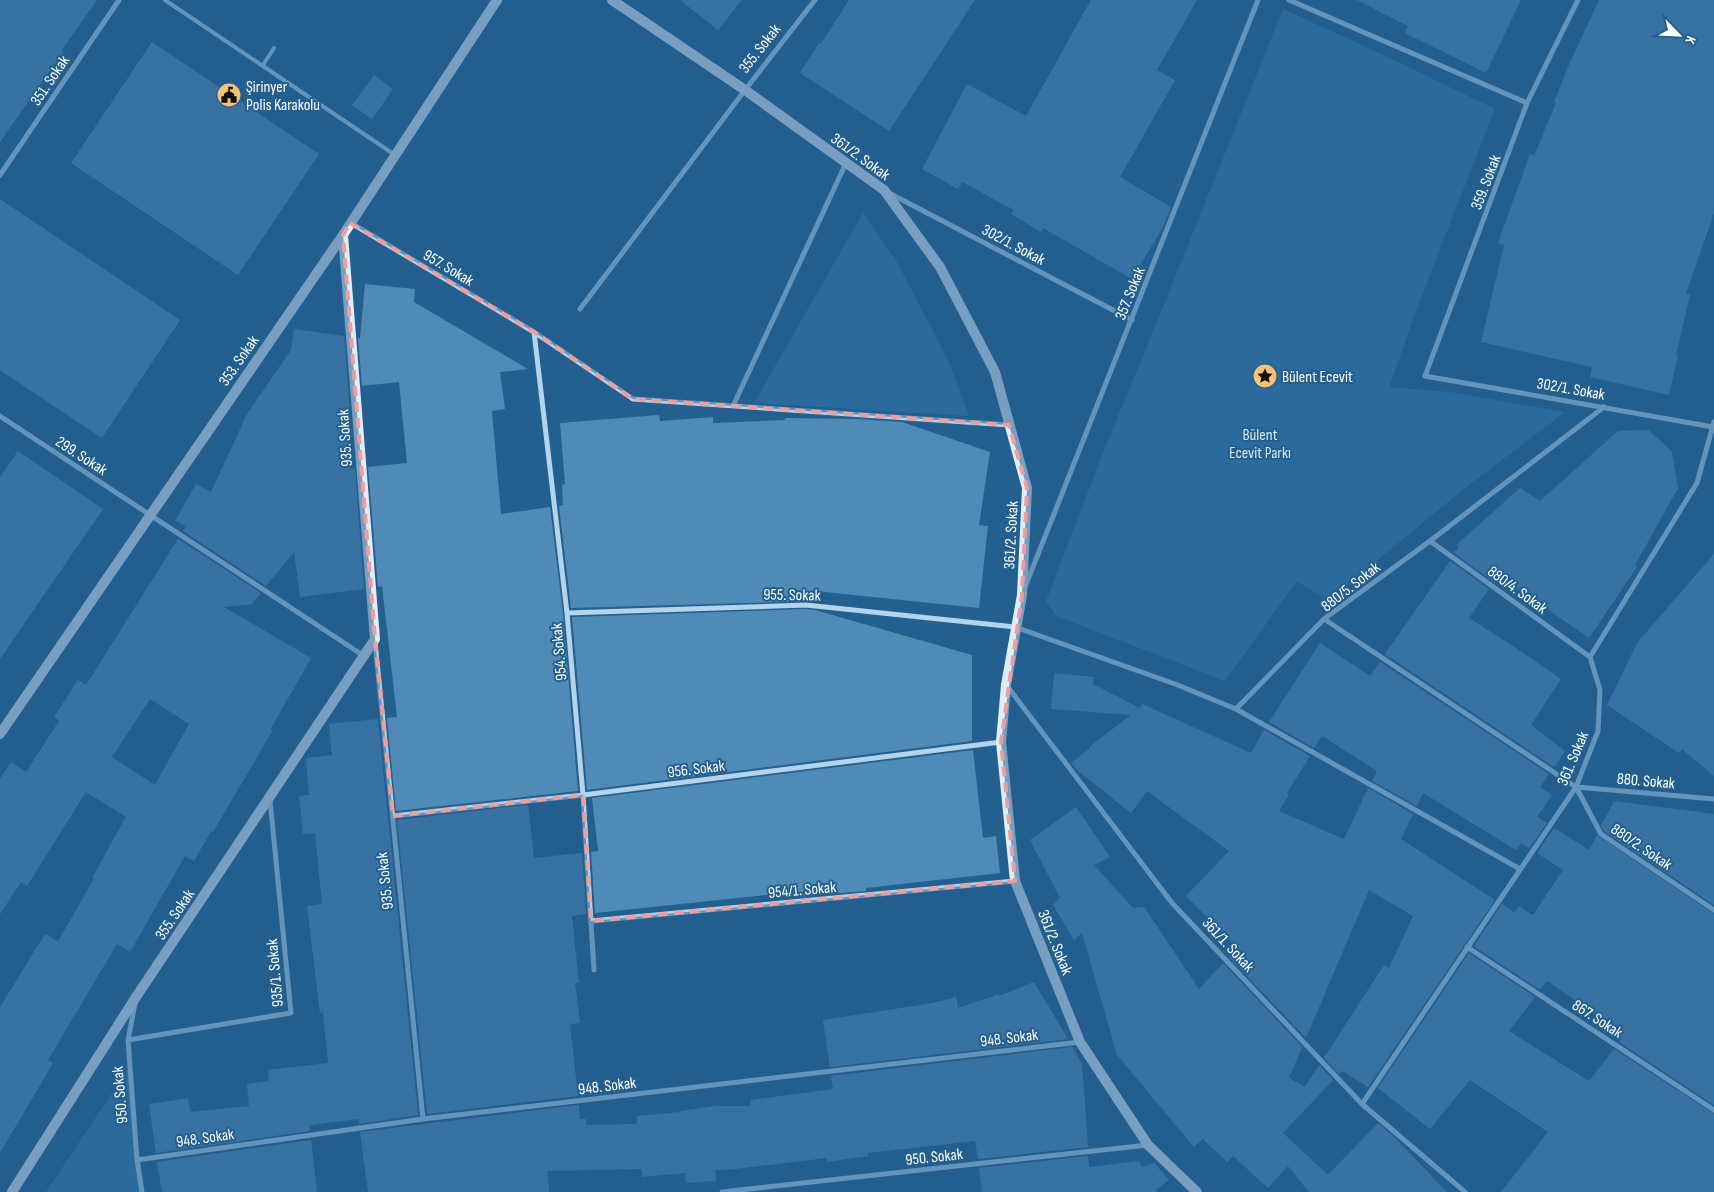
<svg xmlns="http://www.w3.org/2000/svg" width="1714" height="1192" font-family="'Sofia Sans Condensed',sans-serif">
  <rect width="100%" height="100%" fill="#235f8f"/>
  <!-- green -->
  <path fill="#3478aa" d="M1283,9L1371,49L1495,109L1422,295L1389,387L1450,392L1565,412L1465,488L1328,601L1297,581L1225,681L1056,616L1046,601L1104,450L1155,327Z
    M863,213L897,262L949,362L969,416L754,403Z
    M130,1066L144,1192H46Z"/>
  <!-- building -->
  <path fill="#508bb8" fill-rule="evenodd" d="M0,0H97L61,51L63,52L0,142Z
    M680,0H742L718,30Z
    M849,0H975L889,131L800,73L819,43L821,44Z
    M1091,0H1197L1157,70L1175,80L1120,177L1171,207L1163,227L1132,279L1043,228L1041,232L1011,214L1014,210L962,182L958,189L922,169L967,84L1026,116Z
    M1357,0H1521L1486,73L1405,33L1408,26Z
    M1599,0H1714V213L1686,294L1690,295L1676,355H1678L1669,395L1590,377L1592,367L1481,342L1504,245L1498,243L1530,154L1534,156L1556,103L1554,102L1568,67Z
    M152,42L319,154L238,275L71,163Z
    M374,75L393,89L372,119L352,105Z
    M0,199L180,320L102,438L0,370Z
    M365,284L415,289L414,302L528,369L500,372L505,409L492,411L501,514L550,507L563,613L578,791L396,811L387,718L397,717L382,586L378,587L368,467L407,463L399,382L362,386L358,338H360Z
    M294,329L344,336L350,412V469H355L364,589L300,597L294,552L266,586L183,531L186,526L175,521L196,484L211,492L247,414L291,350Z
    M659,415L660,421L713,417V423L785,420V418L858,419L902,422L990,452L979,525L988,526L979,608L815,591L813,601L571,608L559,506L563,505L562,485L565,484L560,423Z
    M1649,430L1672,452L1678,488L1635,565L1637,567L1589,638L1498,575L1494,582L1454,553L1459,547L1456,545L1520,488L1540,501L1618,431Z
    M18,451L103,509L0,659V477Z
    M178,539L261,593L252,604L224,607L311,658L270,730H273L213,832L211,831L194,861L185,856L130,952L117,944L48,1060L53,1063L0,1153V1007L45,934L58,941L94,879L92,878L126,817L86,792L27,886L21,882L0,914V779L11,762L26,772L59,721L54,717L78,680L86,685ZM150,699L189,724L155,785L112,757Z
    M1714,554V776L1682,749L1679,753L1607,705L1637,643Z
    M1450,561L1489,589L1469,618L1513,646L1561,679L1531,725L1565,751L1554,767L1385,654Z
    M806,609L815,610L972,655V741L587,790L572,617Z
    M1320,643L1370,676L1380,662L1549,774L1540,787L1552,795L1537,817L1547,823L1529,848L1521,843L1516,850L1423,793L1417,806L1372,781L1377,771L1322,736L1314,748L1269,722Z
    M1054,673L1094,677L1093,684L1140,708L1142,704L1251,753L1264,730L1310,756L1287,793L1289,795L1279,811L1344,839L1368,788L1413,814L1401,839L1495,900L1368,1087L1342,1071L1339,1074L1324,1058L1384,965L1389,968L1413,916L1369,890L1306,1038L1229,957L1237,949L1232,945L1233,943L1186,896L1229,851L1147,791L1131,813L1077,770L1071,763L1090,748L1089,747L1131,715L1051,709Z
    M378,719L418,1115L359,1124V1119L310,1125V1131L156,1153L149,1104L188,1098L190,1112L249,1106L247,1084L269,1081L268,1070L328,1063L323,1012L320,1013L307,906L322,904L315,833L303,834L299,796L309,795L306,758L332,755L329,724Z
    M973,750L983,838L996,836L1000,873L866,888V891H865L795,897L794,892L595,913L591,852L598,851L592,798Z
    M1614,801L1714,814V905L1604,831L1601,826Z
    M528,805L534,858L582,853L586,914L572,916L579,983H575L580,1023L570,1024L578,1096L427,1114L397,820Z
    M1076,807L1110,857L1094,865L1133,908L1144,907L1199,989L1223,963L1302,1047L1289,1078L1305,1087L1319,1065L1333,1080L1283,1133L1328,1175L1378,1123L1396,1139L1447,1192H1309L1288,1166L1268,1188L1233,1156L1227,1162L1203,1139L1194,1147L1117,1055L1082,933L1074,940L1053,905L1060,898L1030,840Z
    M1554,828L1589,850L1597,835L1714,914V1105L1619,1042L1621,1039L1594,1019L1597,1015L1547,981L1540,990L1474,946L1502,904L1514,912L1519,906L1533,915L1563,870L1537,853Z
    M1469,953L1535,997L1509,1031L1589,1081L1614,1049L1714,1114V1192H1501L1548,1132L1470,1080L1430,1129L1378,1088Z
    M1034,982L1068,1039L830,1067L823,1020L933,1003L956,997L958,1008L999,994V996Z
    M1072,1047L1082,1064L1088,1147L978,1159L975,1141L868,1153V1156L827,1162V1158L735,1169L715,1170L716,1181L686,1183L685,1173L642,1177V1169L547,1171L549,1192H368L360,1132L579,1105L580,1119H586V1125L637,1124V1116L680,1112V1111L716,1106H751L750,1100L833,1089L831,1076Z
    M311,1140L317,1192H162L157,1162Z
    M1088,1156L1089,1167L1139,1161L1142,1167L1154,1163L1169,1180L1156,1190L1157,1192H982L979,1168Z"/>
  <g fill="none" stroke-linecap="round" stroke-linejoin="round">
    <!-- lane -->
    <path stroke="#b3d4ec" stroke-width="4" d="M165,0L395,155
      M263,65L274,48"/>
    <!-- street -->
    <path stroke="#b3d4ec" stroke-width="5" d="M1289,0L1527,103
      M1578,0L1527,103L1425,376L1713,427
      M0,175L119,0
      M889,193L1132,320
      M351,223L534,332L633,399L1009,425
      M580,309L745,90L815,0
      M534,332L567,613L583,795L594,970
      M733,406L846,163
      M1604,407L1430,541L1324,619L1576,787L1601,834L1714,910
      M0,416L364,656
      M1430,541L1590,657
      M1025,587L1258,0
      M567,613L806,605L1015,627L1175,684L1236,709L1520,869
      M375,642L423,1119
      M1007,686L1172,903L1362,1104L1465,1192
      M1236,709L1324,619
      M1576,787L1714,799
      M393,816L583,795L1001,742
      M591,921L1015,881
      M1467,947L1714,1110
      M135,1004L128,1040L137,1160L142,1192
      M128,1040L291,1013L270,800
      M1362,1104L1576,787L1598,731L1600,690L1590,657L1697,483L1714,422
      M137,1160L423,1119L1080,1042
      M722,1192L1148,1145"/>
    <!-- secondary -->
    <path stroke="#dfedf9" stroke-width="10" d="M612,0L745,90L884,190L940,267L995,372L1027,488L1022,595L1006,685L1001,742L1015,881L1080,1042L1148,1145L1197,1192
      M0,734L343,235L497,0
      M12,1192L136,997L375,639L343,235"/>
  </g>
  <!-- marked area -->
  <path d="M0 0H1714V1192H0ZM350,223L534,332L633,399L1009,425L1027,488L1022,595L1001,742L1015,881L591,921L583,795L393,816L375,639L343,235Z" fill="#235f8f" fill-opacity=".55" fill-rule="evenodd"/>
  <path fill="none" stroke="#ed9e9e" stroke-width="4" stroke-dasharray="10 6" stroke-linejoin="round" d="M350,223L534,332L633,399L1009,425L1027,488L1022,595L1001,742L1015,881L591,921L583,795L393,816L375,639L343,235Z"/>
  <!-- icons -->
  <defs>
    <symbol id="civic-disc" viewBox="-11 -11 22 22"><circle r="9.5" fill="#f7c276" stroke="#235f8f"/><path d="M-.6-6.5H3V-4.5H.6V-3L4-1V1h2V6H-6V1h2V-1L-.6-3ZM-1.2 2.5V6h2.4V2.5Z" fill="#111"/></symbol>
    <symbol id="sight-disc" viewBox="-11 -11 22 22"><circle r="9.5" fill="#f7c276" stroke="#235f8f"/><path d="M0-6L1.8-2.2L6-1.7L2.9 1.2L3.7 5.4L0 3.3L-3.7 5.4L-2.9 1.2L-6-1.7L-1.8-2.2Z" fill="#111"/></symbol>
  </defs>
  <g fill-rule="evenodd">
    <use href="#civic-disc" x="215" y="81" width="28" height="28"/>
    <use href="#sight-disc" x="1251" y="362" width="28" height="28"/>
  </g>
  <g text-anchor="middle" stroke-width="4" stroke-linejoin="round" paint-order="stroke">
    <!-- street labels -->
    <g font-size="16" fill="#fff" stroke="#235f8f">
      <text transform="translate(759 48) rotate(-52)" y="6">355. Sokak</text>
      <text transform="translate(49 80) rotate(-56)" y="6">351. Sokak</text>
      <text transform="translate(861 156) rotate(36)" y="6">361/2. Sokak</text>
      <text transform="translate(1485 182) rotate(-69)" y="6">359. Sokak</text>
      <text transform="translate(1014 244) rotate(28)" y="6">302/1. Sokak</text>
      <text transform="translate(449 267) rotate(31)" y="6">957. Sokak</text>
      <text transform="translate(1129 293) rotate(-68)" y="6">357. Sokak</text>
      <text transform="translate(238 360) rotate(-55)" y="6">353. Sokak</text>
      <text transform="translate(1571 388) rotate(10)" y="6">302/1. Sokak</text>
      <text transform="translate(344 438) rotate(-94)" y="6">935. Sokak</text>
      <text transform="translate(82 455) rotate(33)" y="6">299. Sokak</text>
      <text transform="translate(1010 535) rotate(-87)" y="6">361/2. Sokak</text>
      <text transform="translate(1350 586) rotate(-38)" y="6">880/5. Sokak</text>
      <text transform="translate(1518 589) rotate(36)" y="6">880/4. Sokak</text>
      <text transform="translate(792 594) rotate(1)" y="6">955. Sokak</text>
      <text transform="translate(558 652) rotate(-95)" y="6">954. Sokak</text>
      <text transform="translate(1572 758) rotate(-67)" y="6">361. Sokak</text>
      <text transform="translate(696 768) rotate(-7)" y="6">956. Sokak</text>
      <text transform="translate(1646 780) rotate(5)" y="6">880. Sokak</text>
      <text transform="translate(1642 846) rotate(34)" y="6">880/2. Sokak</text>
      <text transform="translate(384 881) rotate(-96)" y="6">935. Sokak</text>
      <text transform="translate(802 889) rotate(-5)" y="6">954/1. Sokak</text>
      <text transform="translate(174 914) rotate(-56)" y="6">355. Sokak</text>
      <text transform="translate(1056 942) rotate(68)" y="6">361/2. Sokak</text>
      <text transform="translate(1229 944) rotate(47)" y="6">361/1. Sokak</text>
      <text transform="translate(274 973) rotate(-95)" y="6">935/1. Sokak</text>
      <text transform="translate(1598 1018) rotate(33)" y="6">867. Sokak</text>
      <text transform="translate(1009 1037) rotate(-7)" y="6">948. Sokak</text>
      <text transform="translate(607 1085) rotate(-7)" y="6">948. Sokak</text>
      <text transform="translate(119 1095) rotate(-95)" y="6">950. Sokak</text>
      <text transform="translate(205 1137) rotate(-8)" y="6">948. Sokak</text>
      <text transform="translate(934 1156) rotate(-6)" y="6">950. Sokak</text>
    </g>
    <!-- poi labels -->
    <g font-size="16" fill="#fff" stroke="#235f8f" text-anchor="start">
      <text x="246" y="92">Şirinyer<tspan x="246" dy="18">Polis Karakolu</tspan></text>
      <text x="1282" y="382">Bülent Ecevit</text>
    </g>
    <!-- park labels -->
    <g font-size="16" fill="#d8ebf9" stroke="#235f8f">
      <text x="1260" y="440">Bülent<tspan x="1260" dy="18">Ecevit Parkı</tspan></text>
    </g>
  </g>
  <!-- north arrow -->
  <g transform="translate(1679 35) rotate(114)" stroke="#235f8f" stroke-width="4" paint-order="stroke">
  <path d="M0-4L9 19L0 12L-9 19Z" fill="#ffffff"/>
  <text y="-8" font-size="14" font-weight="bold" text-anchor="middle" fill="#ffffff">K</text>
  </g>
</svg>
